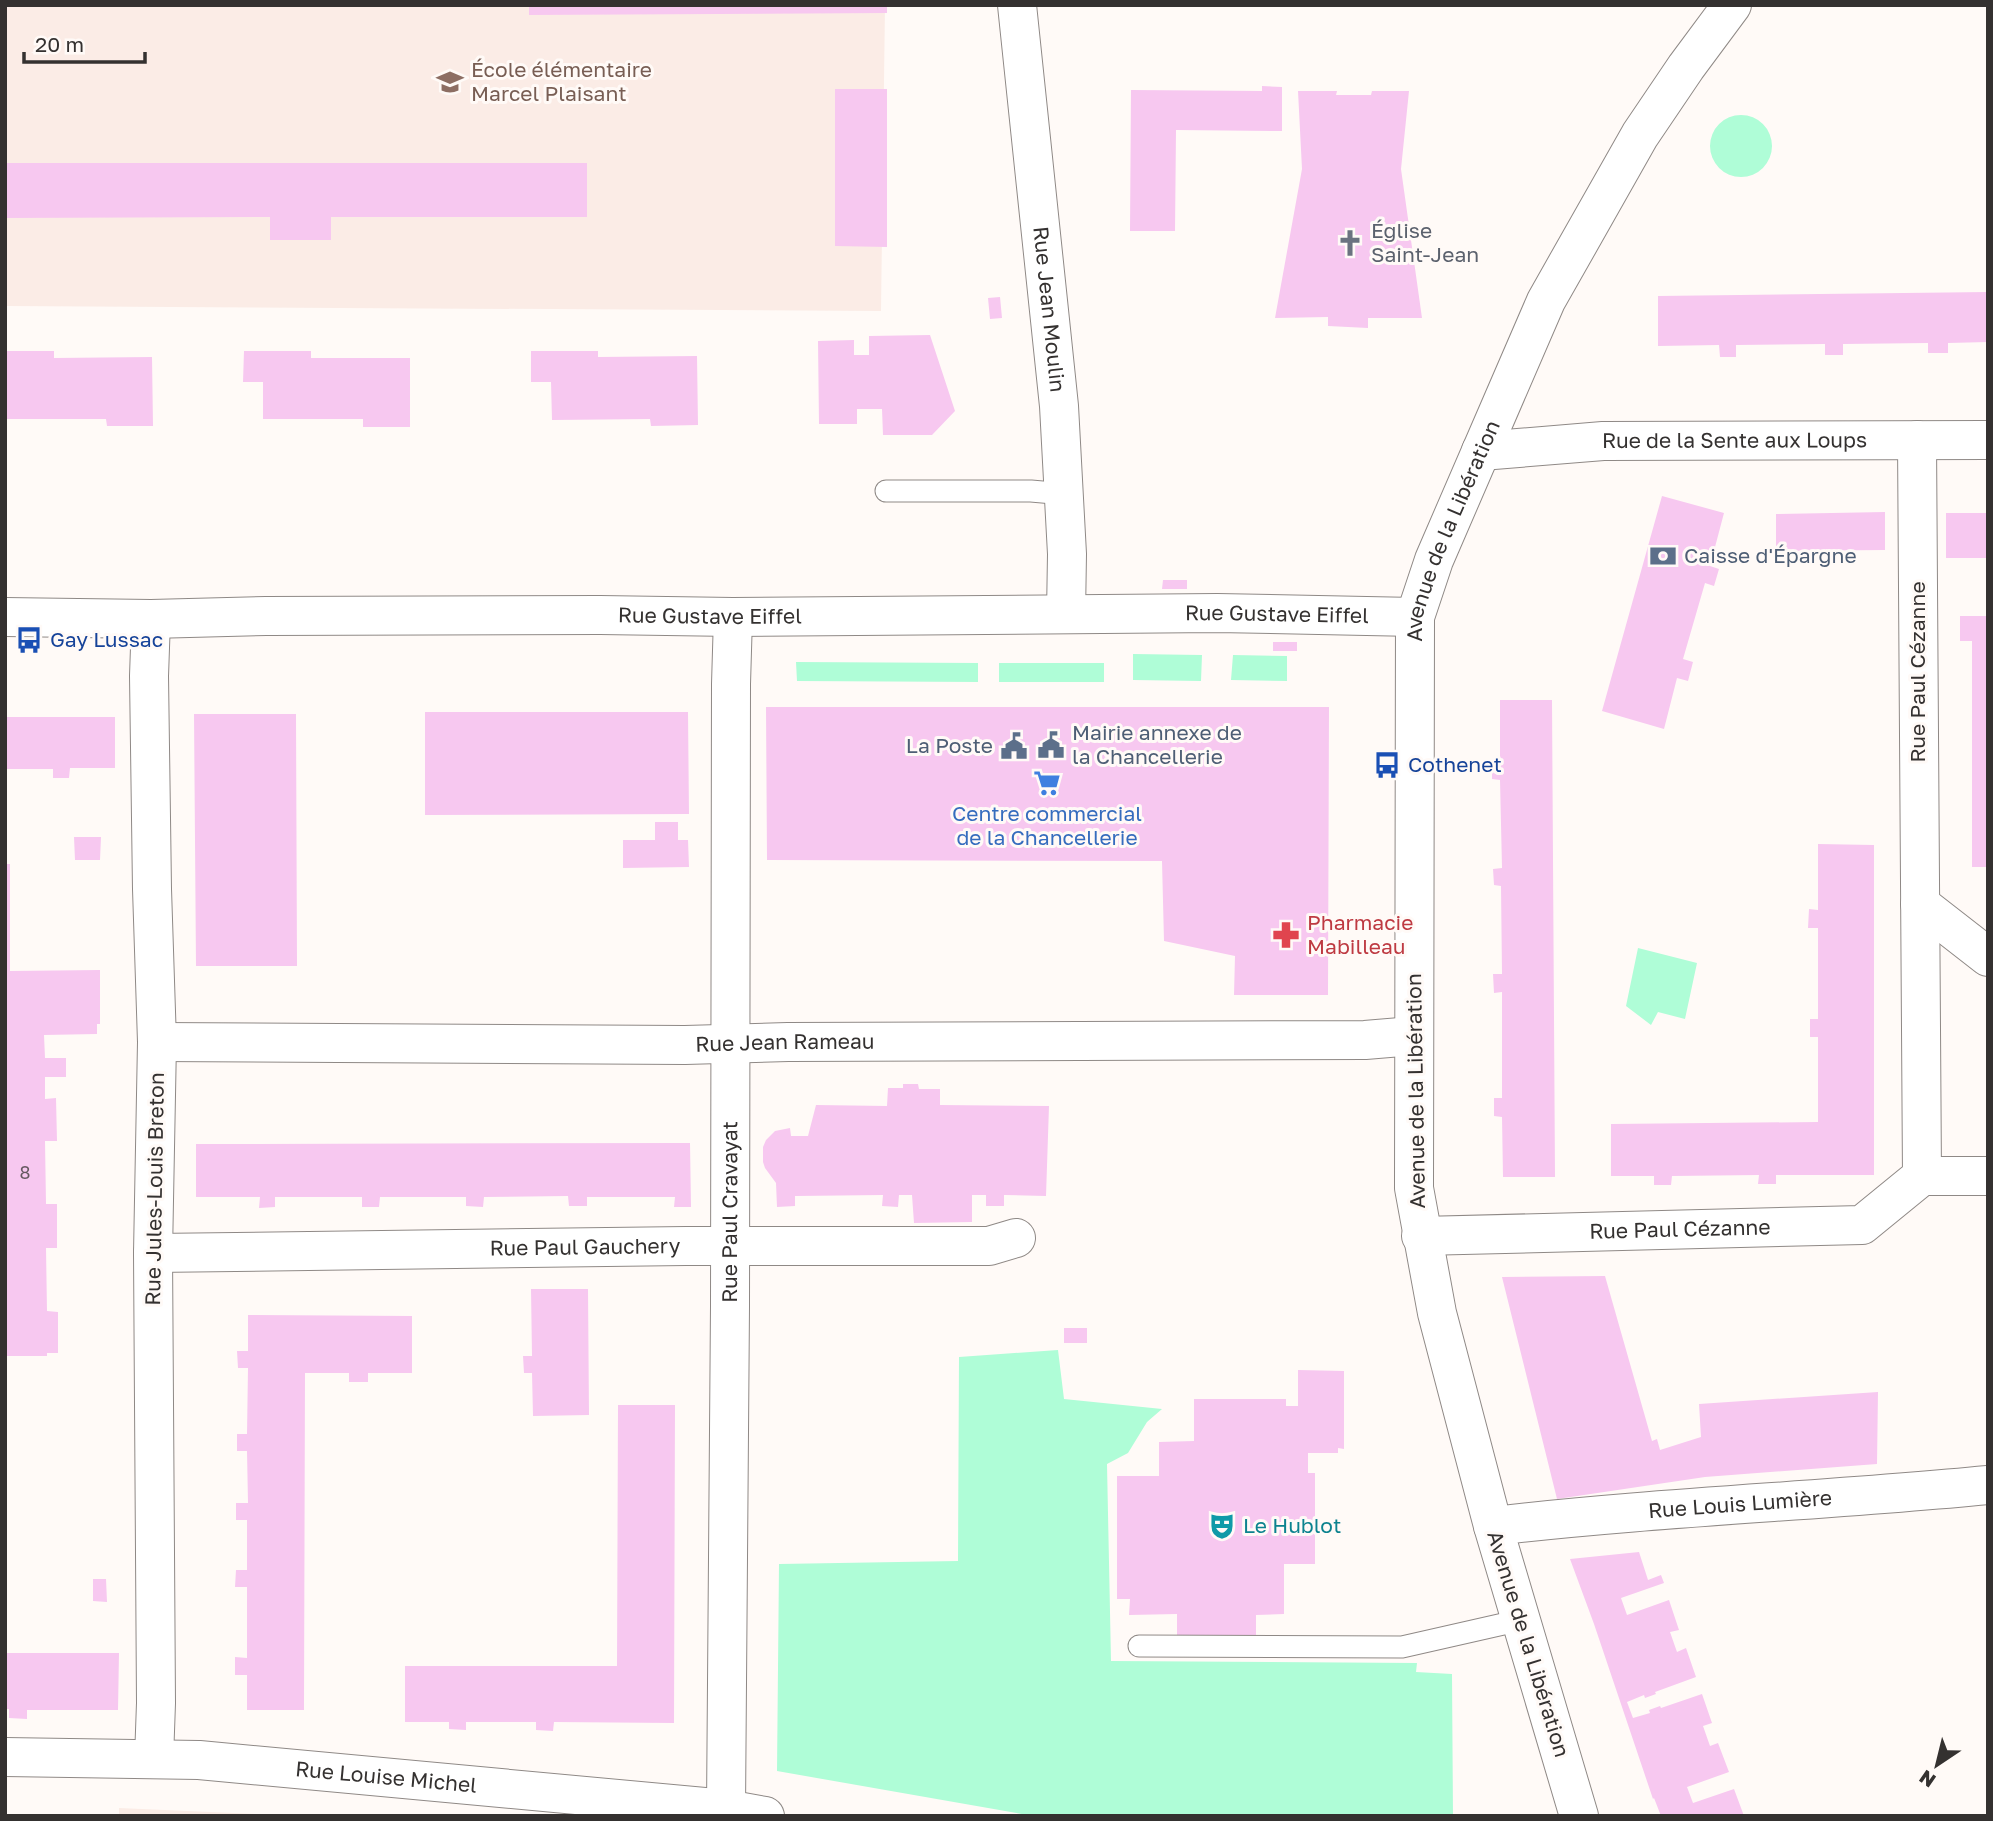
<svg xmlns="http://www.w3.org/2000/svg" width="1993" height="1821" font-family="'Golos Text',sans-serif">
  <rect width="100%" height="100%" fill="#fffaf7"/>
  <!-- built -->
  <path fill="#fbece6" d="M5,5H885L881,311L5,306Z
    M119,1808L278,1815L290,1816H119Z"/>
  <!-- green -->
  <path fill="#affdd7" d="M1710 146a31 31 0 1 1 62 0a31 31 0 1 1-62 0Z
    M1133,654L1202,655L1201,681L1133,680Z
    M1233,655L1287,656V681L1231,680Z
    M796,662L978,663V682L797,681Z
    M999,663H1104V682H999Z
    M1638,948L1697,963L1685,1019L1658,1012L1651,1025L1626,1006Z
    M1058,1350L1064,1399L1162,1409L1147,1422L1128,1453L1107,1464L1111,1661L1417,1663L1416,1672L1452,1674L1453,1816H1033L777,1771L779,1564L958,1561L959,1357Z"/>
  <!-- building -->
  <path fill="#f7c8f0" d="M529,5H887V13L529,15Z
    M1262,86L1282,87V131L1176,130L1175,231H1130L1131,90L1262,91Z
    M835,89H887V247L835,246Z
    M1298,91H1337L1336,95H1371L1372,91H1409L1401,169L1422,318H1368V328L1328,326V317L1275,318L1302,169Z
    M5,163H587V217H331V240H270V217L5,218Z
    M1988,292V342L1948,343V353H1928V343L1843,344V355H1825V344L1736,345V357H1720L1719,345L1658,346V296Z
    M1000,297L1002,318L990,319L988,298Z
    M930,335L955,411L932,435H883L882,409H857V424H819L818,341L854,340V355H869V336Z
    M5,351H54V358L152,357L153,426H107L106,419H7Z
    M244,351H311V358H410V427H363V419H263V382H243Z
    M531,351H598V357L697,356L698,425L651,426L650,419L552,420L551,382H531Z
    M1662,496L1724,513L1710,566L1719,569L1714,586L1705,583L1683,659L1693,662L1688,681L1677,678L1664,729L1602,711Z
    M1885,512V550L1776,551V514Z
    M1946,513H1988V558H1946Z
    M1163,580H1187V589H1162Z
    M1960,616H1988V867H1972V641H1960Z
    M1273,642H1297V651H1273Z
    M1500,700H1552L1555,1177H1503L1502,1117L1494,1116V1098H1502V992L1494,993L1493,974H1502L1501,886L1494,885L1493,869L1502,868L1500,780L1492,779V764L1500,763Z
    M766,707H1329L1328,995H1234L1235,956L1164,941L1162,861L767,860Z
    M425,712H688L689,814L425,815Z
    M194,714H296L297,966H196Z
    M5,717H115V768H70L69,778H53V769H5Z
    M655,822H678V840H688L689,867L623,868V840H655Z
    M74,837H101L100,860H75Z
    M1818,844L1874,845V1175H1776V1184H1758L1759,1175L1672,1176L1671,1185H1654V1176H1611V1124L1818,1122V1037H1810V1019H1818V928H1808L1809,909L1818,910Z
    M5,864H10V971L100,970V1024H97V1034L44,1035L45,1058H66V1077H45V1099L56,1098L57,1141H45L46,1204H57V1248H46L47,1311L58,1312V1353H47V1356H5Z
    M903,1084H918L919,1089H940V1105L1049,1106L1046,1196L1004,1195V1206H986V1195H972V1222L914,1223L912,1195H899L898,1207L882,1206L883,1195L795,1196V1206L777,1207L776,1183L765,1168L763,1162V1147L766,1140L775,1131L790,1128L791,1136H808L816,1105L887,1106L888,1088H903Z
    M690,1143L691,1207H674L675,1197H587V1206H569L568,1196L484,1197L483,1207L466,1206V1197H380L379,1207H362V1197H275V1207L259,1208L260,1197H196V1144Z
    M1605,1276L1652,1441L1657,1439L1660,1450L1701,1437L1699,1404L1878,1392L1877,1464L1705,1477L1557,1499L1502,1277Z
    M531,1289H588L589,1415L533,1416L532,1373H524L523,1356H532Z
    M248,1315L412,1316V1373H368V1382H349V1373H305L304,1710H247V1675H235V1657L247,1658V1587H235L236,1570H247V1520H236V1503H248L247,1451H237V1434H247L248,1368H238L237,1351H248Z
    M1064,1328H1087V1343H1064Z
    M1298,1370L1344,1371V1449L1338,1448V1453H1308V1473H1315V1564H1284V1614L1256,1615V1637H1177V1614L1129,1615L1130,1599H1117V1476H1159V1442L1194,1441V1399H1286V1406H1298Z
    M618,1405H675L674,1723L554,1722L553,1731L536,1730V1722H466V1730L449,1729V1722H405V1666H617Z
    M1639,1552L1648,1580L1661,1575L1664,1583L1621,1598L1627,1615L1669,1600L1679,1630L1670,1632L1677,1652L1686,1648L1696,1677L1655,1692L1656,1694L1645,1698L1644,1695L1627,1702L1633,1718L1650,1713L1649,1710L1660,1706L1661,1708L1702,1694L1712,1723L1703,1726L1710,1746L1718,1743L1729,1772L1687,1787L1693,1803L1734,1789L1744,1816H1661L1654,1798L1653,1799L1594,1624L1570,1559Z
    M93,1579H106L107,1602L93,1601Z
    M5,1653H119L118,1710H27V1719L9,1718V1709H5Z"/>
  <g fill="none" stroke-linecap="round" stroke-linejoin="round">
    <defs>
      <path id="lane" d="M886,491H1031L1065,494
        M1139,1646L1402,1647L1521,1620"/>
      <g id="street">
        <path id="s1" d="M1017,5L1059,406L1067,554L1066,614"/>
        <path id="s2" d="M1481,451L1603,441L1988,440"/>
        <path id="s3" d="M5,617L151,619L266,616L600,615L733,617L1217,613L1415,617"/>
        <path d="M151,619L149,676L152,889L157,1042L153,1253L156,1703L154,1759"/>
        <path d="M1920,904L1988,957"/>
        <path id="s4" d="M157,1042L685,1045L788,1042L1365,1040L1413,1036"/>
        <path d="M1922,1176H1988"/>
        <path id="s5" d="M1421,1236L1862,1225L1922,1176L1917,440"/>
        <path id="s6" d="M153,1253L686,1246H989L1016,1238"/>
        <path id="s7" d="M1493,1526C1657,1507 1823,1501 1988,1485"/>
        <path id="s8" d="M5,1757L199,1760L726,1809L765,1816"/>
        <path id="s9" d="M726,1809L730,1306L731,684L733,617"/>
        <path id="s10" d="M1579,1816L1493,1526L1437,1313L1414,1188L1415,617L1434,560L1546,301L1640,135L1686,67L1732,5"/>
      </g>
    </defs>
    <!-- lane casing -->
    <use href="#lane" stroke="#8f8986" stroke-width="23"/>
    <!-- street casing -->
    <use href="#street" stroke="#8f8986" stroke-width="40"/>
    <!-- lane -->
    <use href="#lane" stroke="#fff" stroke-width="21"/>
    <!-- street -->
    <use href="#street" stroke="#fff" stroke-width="38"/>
  </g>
  <!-- icons -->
  <defs>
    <symbol id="school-bare" viewBox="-9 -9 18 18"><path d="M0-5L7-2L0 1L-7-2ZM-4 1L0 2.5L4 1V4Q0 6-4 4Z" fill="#8d6e63" stroke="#fffaf7" stroke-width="2.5" paint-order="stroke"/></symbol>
    <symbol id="church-bare" viewBox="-9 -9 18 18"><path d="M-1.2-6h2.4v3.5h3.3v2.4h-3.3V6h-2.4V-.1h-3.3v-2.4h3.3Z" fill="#6b7280" stroke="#fffaf7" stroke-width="2.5" paint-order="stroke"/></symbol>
    <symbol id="bank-bare" viewBox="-9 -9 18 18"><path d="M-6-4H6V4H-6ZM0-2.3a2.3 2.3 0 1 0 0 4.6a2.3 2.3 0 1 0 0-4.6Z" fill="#5c6f8a" stroke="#fffaf7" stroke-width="2.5" paint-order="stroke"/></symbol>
    <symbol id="bus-bare" viewBox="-9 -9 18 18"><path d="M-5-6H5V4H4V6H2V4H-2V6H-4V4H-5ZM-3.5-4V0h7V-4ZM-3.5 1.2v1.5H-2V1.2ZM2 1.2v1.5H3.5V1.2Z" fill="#1a4fb4" stroke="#fffaf7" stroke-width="2.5" paint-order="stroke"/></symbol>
    <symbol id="civic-bare" viewBox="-9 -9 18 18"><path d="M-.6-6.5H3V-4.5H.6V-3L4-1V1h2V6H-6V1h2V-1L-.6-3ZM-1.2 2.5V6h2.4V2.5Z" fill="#5c6f8a" stroke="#fffaf7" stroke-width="2.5" paint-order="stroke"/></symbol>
    <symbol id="supermarket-bare" viewBox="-9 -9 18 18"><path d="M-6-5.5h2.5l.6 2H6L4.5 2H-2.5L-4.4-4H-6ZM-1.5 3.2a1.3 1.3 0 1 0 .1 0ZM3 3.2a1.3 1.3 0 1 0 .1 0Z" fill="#3f7fe0" stroke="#fffaf7" stroke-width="2.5" paint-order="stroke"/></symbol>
    <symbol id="pharmacy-bare" viewBox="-9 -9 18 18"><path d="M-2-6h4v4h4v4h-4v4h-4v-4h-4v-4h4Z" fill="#e0444e" stroke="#fffaf7" stroke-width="2.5" paint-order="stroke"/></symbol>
    <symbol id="theatre-bare" viewBox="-9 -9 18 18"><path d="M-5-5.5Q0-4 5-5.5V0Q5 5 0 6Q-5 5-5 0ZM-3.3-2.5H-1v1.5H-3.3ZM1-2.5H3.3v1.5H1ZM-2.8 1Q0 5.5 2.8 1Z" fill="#0f9aa8" stroke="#fffaf7" stroke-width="2.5" paint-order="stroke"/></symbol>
  </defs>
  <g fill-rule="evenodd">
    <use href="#school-bare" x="431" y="63" width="38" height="38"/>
    <use href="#church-bare" x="1331" y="224" width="38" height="38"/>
    <use href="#bank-bare" x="1644" y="537" width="38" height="38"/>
    <use href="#bus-bare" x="10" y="621" width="38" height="38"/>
    <use href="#civic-bare" x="1032" y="726" width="38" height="38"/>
    <use href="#civic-bare" x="995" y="727" width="38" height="38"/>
    <use href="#bus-bare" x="1368" y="746" width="38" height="38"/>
    <use href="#supermarket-bare" x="1028" y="764" width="38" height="38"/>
    <use href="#pharmacy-bare" x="1267" y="916" width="38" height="38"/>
    <use href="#theatre-bare" x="1203" y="1507" width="38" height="38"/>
  </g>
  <g text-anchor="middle" stroke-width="6" stroke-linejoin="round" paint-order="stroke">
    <!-- number labels -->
    <g font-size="18" fill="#655760">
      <text x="25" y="1179">8</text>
    </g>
    <!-- education labels -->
    <g font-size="21" fill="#785e54" stroke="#fffaf7" text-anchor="start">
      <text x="471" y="77">École élémentaire<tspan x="471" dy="24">Marcel Plaisant</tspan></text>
    </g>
    <!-- worship labels -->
    <g font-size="21" fill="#5b616d" stroke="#fffaf7" text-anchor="start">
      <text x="1371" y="238">Église<tspan x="1371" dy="24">Saint-Jean</tspan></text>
    </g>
    <!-- street labels -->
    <g font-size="21" fill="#343130" stroke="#fffaf7">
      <text dy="7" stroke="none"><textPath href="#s1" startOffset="306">Rue Jean Moulin</textPath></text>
      <text dy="7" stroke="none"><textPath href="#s2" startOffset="254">Rue de la Sente aux Loups</textPath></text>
      <text dy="7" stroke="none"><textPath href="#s10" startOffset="1314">Avenue de la Libération</textPath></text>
      <text dy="7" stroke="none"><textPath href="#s3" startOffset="705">Rue Gustave Eiffel</textPath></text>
      <text dy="7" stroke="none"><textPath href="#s3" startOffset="1272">Rue Gustave Eiffel</textPath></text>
      <text transform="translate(1918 672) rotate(-90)" y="7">Rue Paul Cézanne</text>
      <text dy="7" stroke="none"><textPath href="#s4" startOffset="628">Rue Jean Rameau</textPath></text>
      <text transform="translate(1416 1091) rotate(-91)" y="7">Avenue de la Libération</text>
      <text transform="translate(155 1189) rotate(-89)" y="7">Rue Jules-Louis Breton</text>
      <text dy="7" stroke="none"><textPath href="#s9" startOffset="597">Rue Paul Cravayat</textPath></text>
      <text dy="7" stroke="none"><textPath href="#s5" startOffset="259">Rue Paul Cézanne</textPath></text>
      <text dy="7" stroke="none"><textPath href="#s6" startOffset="432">Rue Paul Gauchery</textPath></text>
      <text dy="7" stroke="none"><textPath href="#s7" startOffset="248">Rue Louis Lumière</textPath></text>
      <text transform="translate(1528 1644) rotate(73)" y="7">Avenue de la Libération</text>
      <text dy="7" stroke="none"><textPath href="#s8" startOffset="382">Rue Louise Michel</textPath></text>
    </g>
    <!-- service labels -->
    <g font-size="21" fill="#4e5e75" stroke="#fffaf7" text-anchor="start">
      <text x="1684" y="563">Caisse d'Épargne</text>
      <text x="1072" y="740">Mairie annexe de<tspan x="1072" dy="24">la Chancellerie</tspan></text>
      <text x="993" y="753" text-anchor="end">La Poste</text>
    </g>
    <!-- transit labels -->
    <g font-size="21" fill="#164399" stroke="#fffaf7" text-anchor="start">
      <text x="50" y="647">Gay Lussac</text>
      <text x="1408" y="772">Cothenet</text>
    </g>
    <!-- shop labels -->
    <g font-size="21" fill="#366cbe" stroke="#fffaf7">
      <text x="1047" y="821">Centre commercial<tspan x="1047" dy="24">de la Chancellerie</tspan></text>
    </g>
    <!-- health labels -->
    <g font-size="21" fill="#be3a42" stroke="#fffaf7" text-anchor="start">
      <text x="1307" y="930">Pharmacie<tspan x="1307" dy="24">Mabilleau</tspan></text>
    </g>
    <!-- culture labels -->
    <g font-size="21" fill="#0d838f" stroke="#fffaf7" text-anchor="start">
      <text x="1243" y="1533">Le Hublot</text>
    </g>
  </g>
  <!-- border -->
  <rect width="1993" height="1821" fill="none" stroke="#343130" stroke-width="14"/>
  <!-- north arrow -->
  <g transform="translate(1937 1765) rotate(215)" stroke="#fffaf7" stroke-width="5" paint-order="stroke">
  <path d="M0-5L12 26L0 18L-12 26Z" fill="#343130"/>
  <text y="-10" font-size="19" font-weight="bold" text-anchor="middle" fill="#343130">N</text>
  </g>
  <!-- scale -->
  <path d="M24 52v10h121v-10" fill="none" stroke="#343130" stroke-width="3.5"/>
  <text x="35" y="52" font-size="21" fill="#343130" stroke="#fffaf7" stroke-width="5" paint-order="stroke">20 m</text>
</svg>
